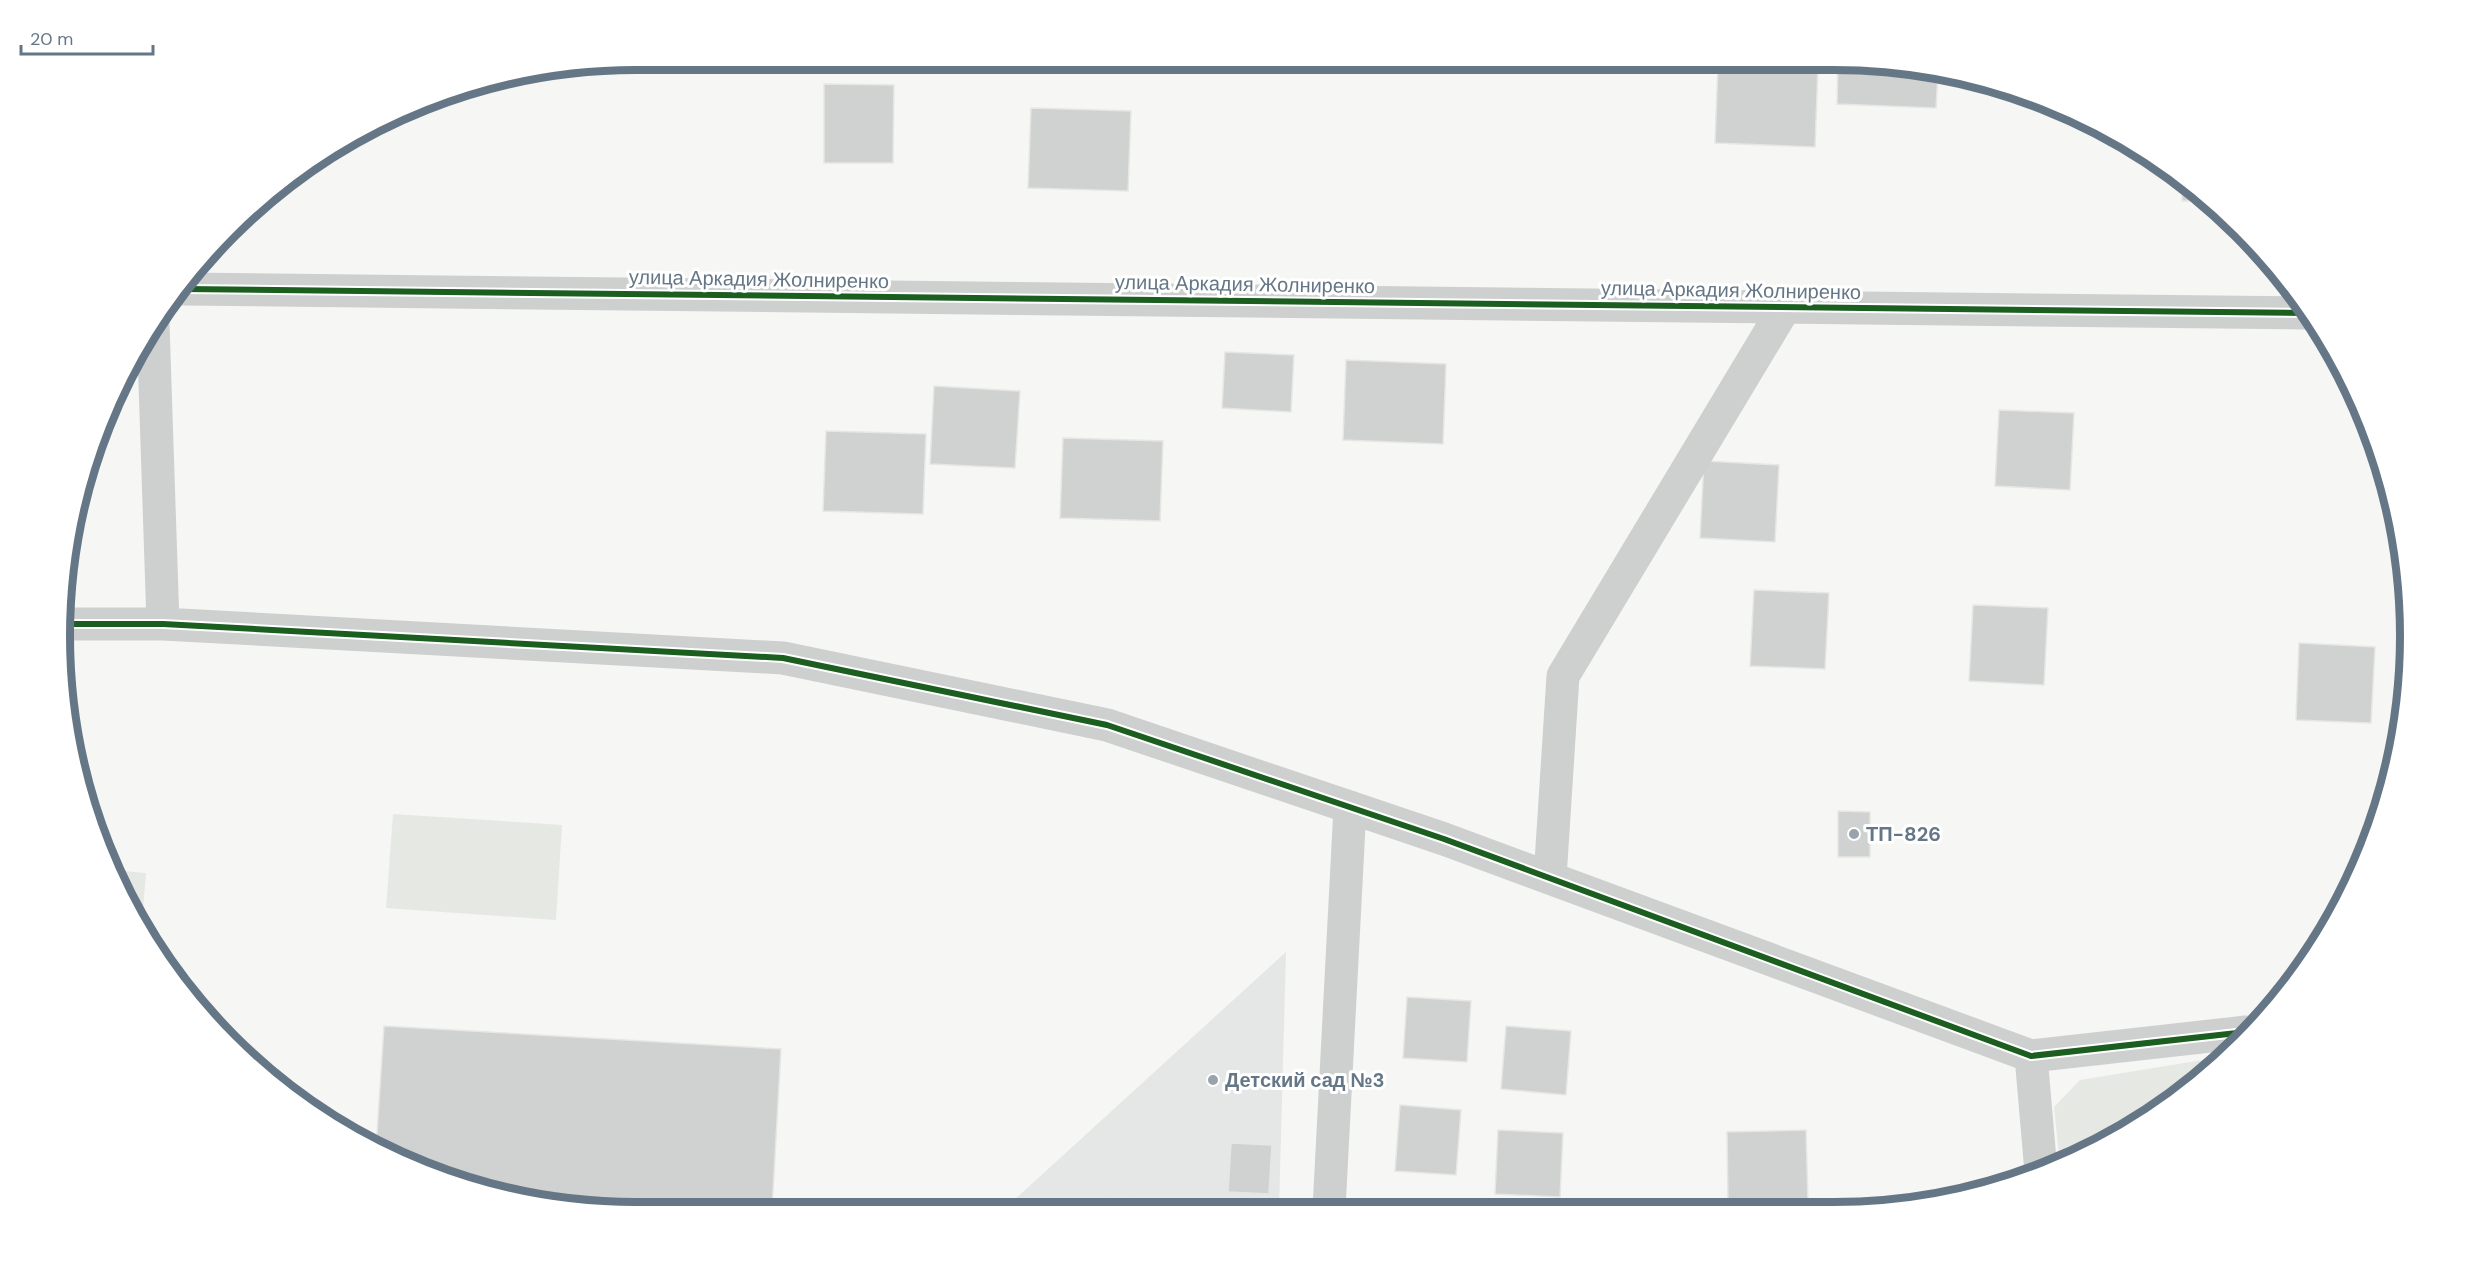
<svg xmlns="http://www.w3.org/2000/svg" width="2470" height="1272" font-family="'DM Sans',sans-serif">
  <rect width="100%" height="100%" fill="#f6f6f5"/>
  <!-- built -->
  <path fill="#e5e6e6" d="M1286,952L1279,1209L1003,1210Z"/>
  <!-- green -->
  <path fill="#e6e9e3" d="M393,814L562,825L556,920L386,908Z
    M113,870L146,873L142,922L119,890Z
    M2221,1057L2184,1093L2060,1165L2054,1107L2080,1080Z"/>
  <!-- building -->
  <path fill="#d0d1d1" stroke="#e6e6e4" stroke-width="1.5" d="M1838,61H1871L1938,72L1936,108L1837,104Z
    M1718,63L1818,67L1815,147L1715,143Z
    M824,84L894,85L893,163H824Z
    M1031,108L1131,111L1128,191L1028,188Z
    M2182,177L2184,179L2208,201H2182Z
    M1225,352L1294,355L1291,412L1222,408Z
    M1346,360L1446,364L1443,444L1343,440Z
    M934,386L1020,391L1015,468L930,464Z
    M1999,410L2074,413L2070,490L1995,486Z
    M826,431L926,434L923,514L823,511Z
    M1063,438L1163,441L1160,521L1060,518Z
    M1704,461L1779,465L1775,542L1700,538Z
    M1754,590L1829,593L1825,669L1750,666Z
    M1973,605L2048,608L2044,685L1969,681Z
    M2299,643L2375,647L2371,723L2296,720Z
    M1838,811L1870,812V857H1838Z
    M1407,997L1471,1001L1467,1062L1403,1058Z
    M384,1026L781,1049L772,1210L599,1211L487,1192L382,1153L376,1149Z
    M1506,1026L1571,1031L1566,1095L1501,1089Z
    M1400,1105L1461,1110L1456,1175L1395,1171Z
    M1498,1130L1563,1133L1560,1197L1495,1194Z
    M1806,1130L1808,1200L1728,1201L1727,1132Z
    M1231,1143L1272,1145L1269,1194L1228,1192Z
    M1100,1198L1139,1199V1209H1100Z"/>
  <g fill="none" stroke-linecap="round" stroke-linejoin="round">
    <!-- minor -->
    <path stroke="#ced0d0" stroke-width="33" d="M183,289L2308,313
      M153,323L163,624
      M68,624H163L783,658L1107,725L1444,839L2031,1056L2246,1032
      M1550,878L1563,676L1785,307
      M2031,1056L2041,1172
      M1329,1209L1350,807"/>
    <defs>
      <path id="cycleway" d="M183,289L2308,313
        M68,624H163L783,658L1107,725L1444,839L2031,1056L2246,1032"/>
    </defs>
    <!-- cycleway casing -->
    <use href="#cycleway" stroke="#fff" stroke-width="10"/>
    <!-- cycleway -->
    <use href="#cycleway" stroke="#1b5e20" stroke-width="6"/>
  </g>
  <!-- markers -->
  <g fill="#98a3ad" stroke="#fff" stroke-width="2">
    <circle cx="1854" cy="834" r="6"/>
    <circle cx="1213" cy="1080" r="6"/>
  </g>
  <g text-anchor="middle" stroke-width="6" stroke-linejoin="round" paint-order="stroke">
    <!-- street labels -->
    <g font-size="20" fill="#657786" stroke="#fff">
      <text transform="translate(759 279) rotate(1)" y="7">улица Аркадия Жолниренко</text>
      <text transform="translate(1245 284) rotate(1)" y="7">улица Аркадия Жолниренко</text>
      <text transform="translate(1731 290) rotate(1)" y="7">улица Аркадия Жолниренко</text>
    </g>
    <!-- poi labels -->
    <g font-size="20" font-weight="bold" fill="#657786" stroke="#fff" text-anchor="start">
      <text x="1866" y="841">ТП-826</text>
      <text x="1225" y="1087">Детский сад №3</text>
    </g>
  </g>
  <!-- crop -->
  <path d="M0 0H2470V1272H0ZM636 70H1834A566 566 0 0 1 2400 636V636A566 566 0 0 1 1834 1202H636A566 566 0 0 1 70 636V636A566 566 0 0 1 636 70Z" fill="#fff" fill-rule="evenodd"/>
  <path fill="none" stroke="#657786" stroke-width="8" d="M636 70H1834A566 566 0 0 1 2400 636V636A566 566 0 0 1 1834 1202H636A566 566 0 0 1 70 636V636A566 566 0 0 1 636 70Z"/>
  <!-- scale -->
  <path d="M21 45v9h132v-9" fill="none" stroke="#657786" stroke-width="3"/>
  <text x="30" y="45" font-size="18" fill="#657786" stroke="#ffffff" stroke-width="4.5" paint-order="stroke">20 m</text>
</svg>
